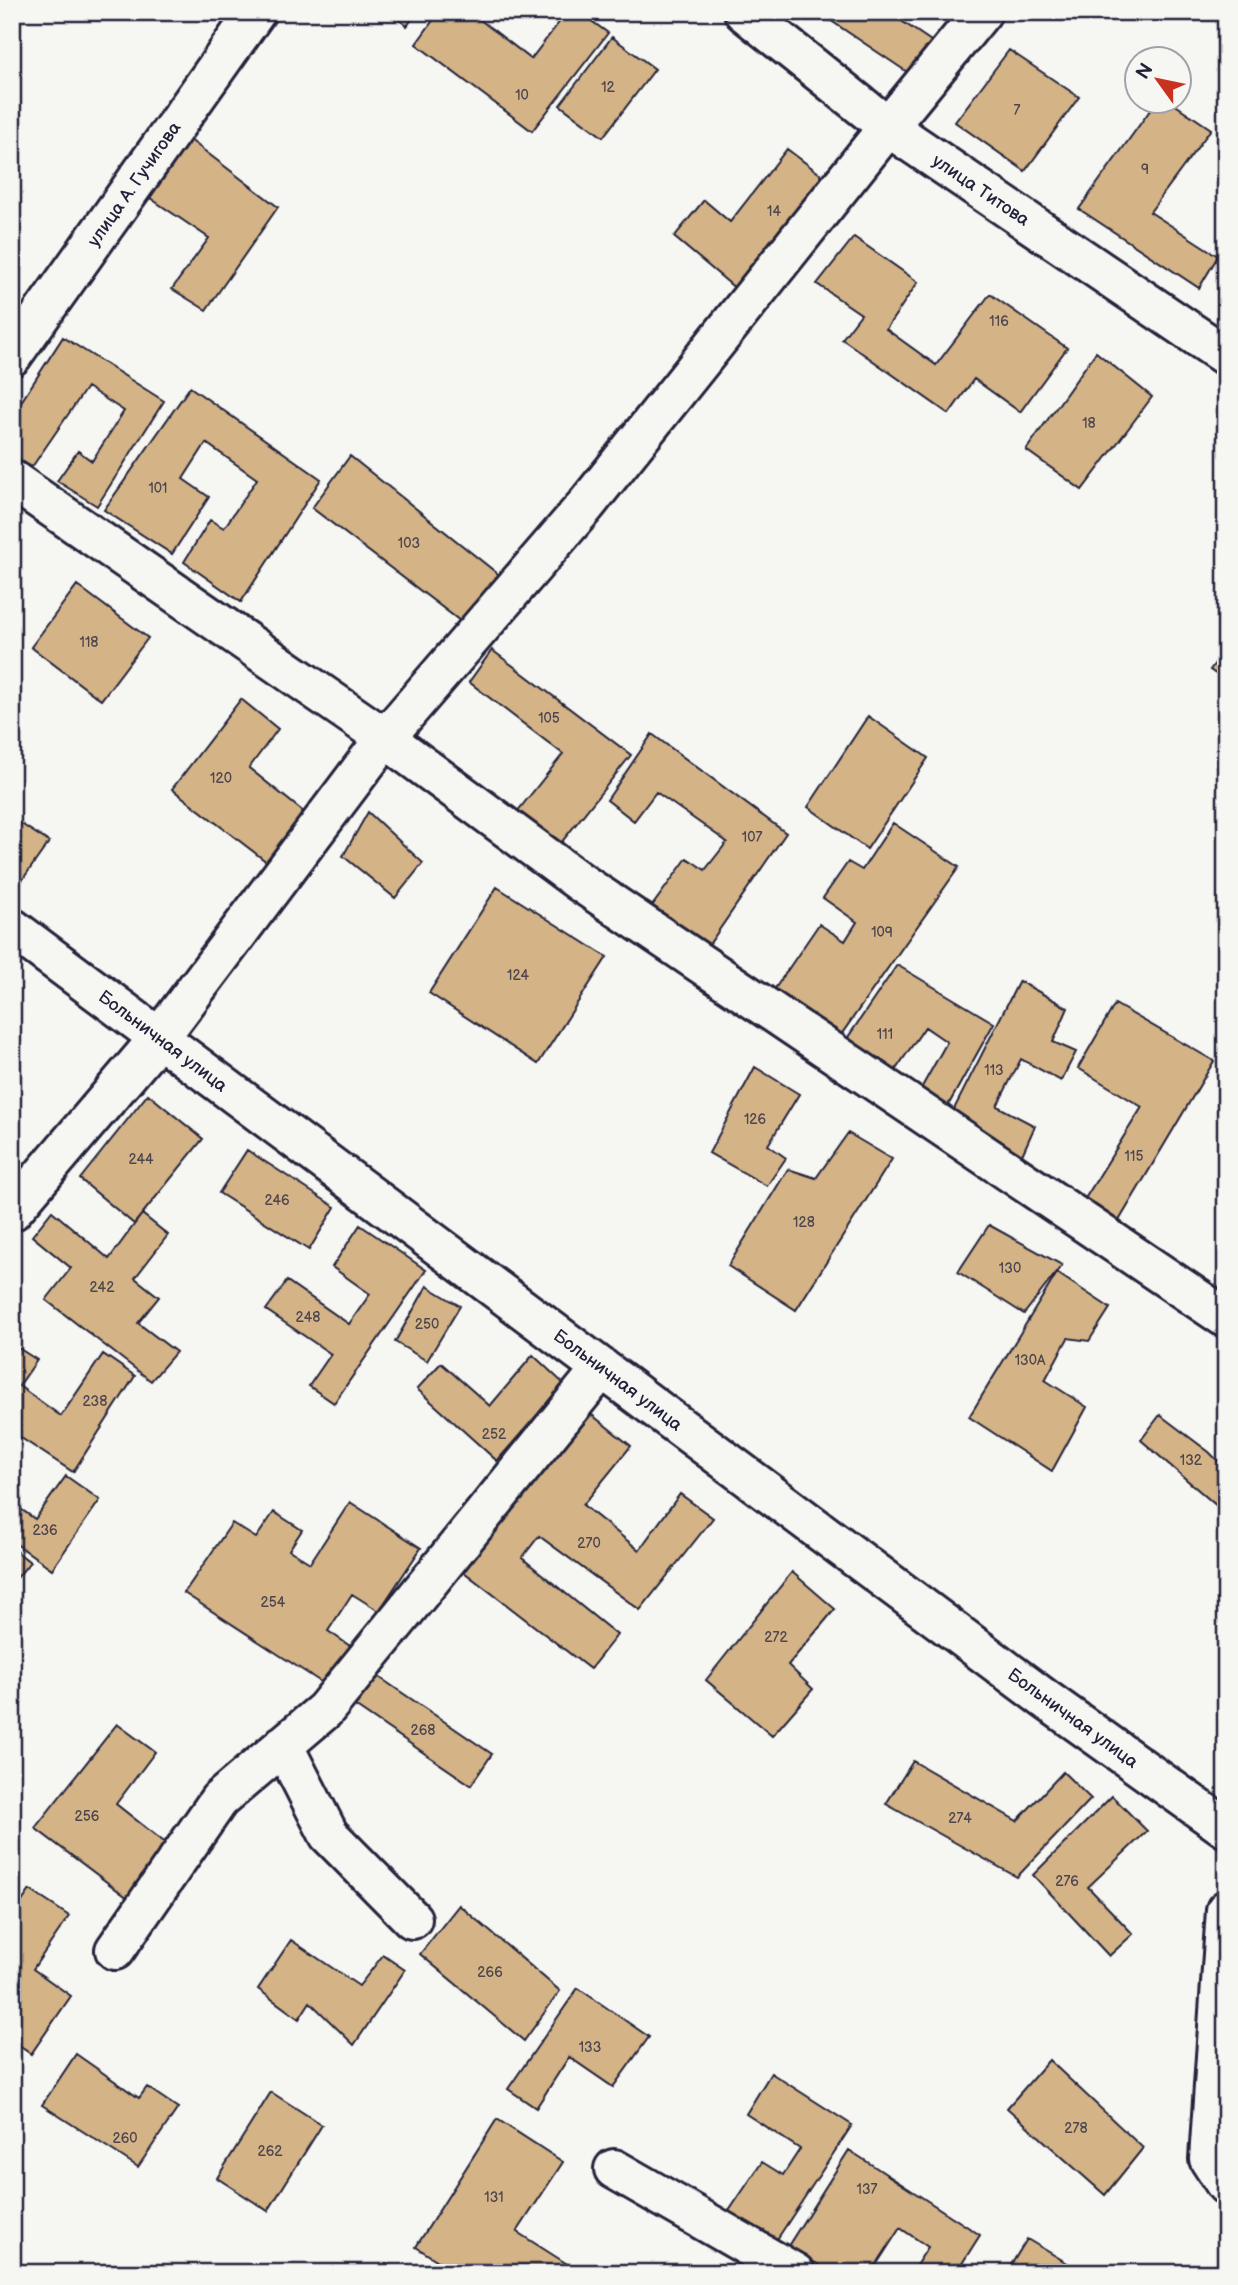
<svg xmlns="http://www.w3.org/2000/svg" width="1238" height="2285" font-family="'Balsamiq Sans',sans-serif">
  <rect width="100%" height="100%" fill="#f6f6f2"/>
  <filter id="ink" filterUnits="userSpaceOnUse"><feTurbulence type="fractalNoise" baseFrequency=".0143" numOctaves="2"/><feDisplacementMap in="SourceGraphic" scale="14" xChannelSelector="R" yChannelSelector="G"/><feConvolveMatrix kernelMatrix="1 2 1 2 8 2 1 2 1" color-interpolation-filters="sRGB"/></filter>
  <g filter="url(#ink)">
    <!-- building -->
    <path fill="#d4b387" stroke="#22223b" stroke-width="2" d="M390,12H417L407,26Z
      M439,12H470L531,59L567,12H579L608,33L532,131L416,44Z
      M818,12H888L937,45L913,76Z
      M612,37L655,69L603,137L560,105Z
      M1009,50L1079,97L1025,171L955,122Z
      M1156,102H1171L1211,129L1150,212L1218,256L1199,288L1079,209Z
      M189,139L278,207L206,310L172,289L209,238L150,198Z
      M787,149L832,183L742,294L674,237L704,200L730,222Z
      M854,237L918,282L886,329L936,365L990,294L1067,348L1020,412L974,379L949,414L842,339L861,314L817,284Z
      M63,337L164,401L97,506L57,481L78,451L92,461L124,411L87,387L32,467L12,455V416Z
      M1096,352L1152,397L1082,490L1026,450Z
      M190,387L321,479L241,602L184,562L210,520L224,528L257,479L206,443L183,479L209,497L172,554L104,510Z
      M350,456L503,578L468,627L312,508Z
      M77,585L148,638L101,700L31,647Z
      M1226,648V681L1210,670Z
      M492,650L631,755L560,844L517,812L563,754L469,682Z
      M241,699L278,729L249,768L311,818L276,869L172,789Z
      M868,716L928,758L867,849L808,807Z
      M652,734L786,833L708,946L652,906L687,858L705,870L727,842L656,792L634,821L607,800Z
      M368,812L423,863L395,898L343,856Z
      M12,818L49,842L18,886L12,882Z
      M893,823L959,867L838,1039L772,993L819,924L845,941L857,922L823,898L848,862L862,870Z
      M497,887L607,957L538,1064L429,993Z
      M897,965L994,1023L945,1111L918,1094L947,1042L925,1027L892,1075L844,1043Z
      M1019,981L1068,1008L1053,1042L1076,1052L1061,1081L1021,1059L997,1106L1035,1126L1022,1155L951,1115Z
      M1115,1004L1214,1061L1114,1229L1081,1205L1142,1107L1078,1068Z
      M755,1067L799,1094L768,1145L786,1158L767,1186L709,1153Z
      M148,1094L203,1139L134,1224L80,1179Z
      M848,1133L892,1159L796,1310L728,1266L788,1169L816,1178Z
      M247,1150L335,1207L309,1250L219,1193Z
      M52,1211L109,1259L142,1214L168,1235L135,1278L159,1297L138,1323L176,1352L151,1381L46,1300L71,1268L32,1236Z
      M360,1225L426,1270L334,1403L309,1386L331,1354L266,1310L287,1281L349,1324L370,1294L332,1267Z
      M989,1225L1062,1265L1024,1314L958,1272Z
      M1057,1273L1110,1308L1089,1341L1068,1338L1045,1380L1087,1407L1052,1471L969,1417Z
      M427,1286L460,1306L427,1361L395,1342Z
      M12,1344L37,1360L19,1386L61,1416L103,1354L135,1376L73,1472L12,1432Z
      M533,1355L564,1384L497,1461L417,1389L441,1363L490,1406Z
      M587,1411L631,1446L583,1505L639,1550L680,1494L713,1518L640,1610L539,1536L522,1558L617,1635L590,1669L464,1572Z
      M1160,1415L1209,1452L1226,1469V1514L1141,1440Z
      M66,1476L100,1500L52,1569L12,1541V1503L35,1519Z
      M350,1502L421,1548L379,1611L352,1594L328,1631L353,1648L327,1686L184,1593L232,1523L256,1538L274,1512L302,1530L289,1550L310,1563Z
      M12,1548L30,1562L12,1584Z
      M792,1572L835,1609L788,1665L813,1689L772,1736L706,1680Z
      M376,1675L492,1754L471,1785L355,1706Z
      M117,1724L155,1752L116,1804L169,1846L128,1898L35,1828Z
      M913,1761L1017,1821L1063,1772L1091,1799L1017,1877L886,1804Z
      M1112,1796L1147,1831L1088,1887L1133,1934L1109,1956L1033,1875Z
      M30,1890L69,1916L33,1969L71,1996L31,2054L12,2041V1916Z
      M459,1905L560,1991L524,2041L420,1954Z
      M291,1940L359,1986L383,1955L405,1970L354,2045L310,2002L299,2019L258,1989Z
      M578,1988L649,2037L613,2087L569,2057L536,2108L508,2089Z
      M76,2054L139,2098L147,2087L178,2108L138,2167L42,2105Z
      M1049,2060L1143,2148L1105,2195L1007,2108Z
      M771,2073L852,2125L774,2244L727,2214L762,2162L783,2175L800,2149L746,2114Z
      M271,2092L322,2125L268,2211L217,2178Z
      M497,2119L563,2162L517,2232L572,2267L569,2273H457L416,2247Z
      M849,2150L980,2235L956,2273H911L928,2247L900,2228L871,2273H832L788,2246Z
      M1027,2239L1084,2273H1006Z"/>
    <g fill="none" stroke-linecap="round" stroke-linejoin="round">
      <defs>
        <path id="minor" d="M744,12L888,127L1226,356
          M12,356L256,12
          M12,480L385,738L580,882L1226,1318
          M12,928L1045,1699L1226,1828
          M12,1211L159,1038L385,738L586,505L888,127L982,12
          M283,1745L329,1835L412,1919
          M1226,1910L1209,2159L1226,2185
          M115,1950L219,1800L325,1710L602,1368
          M614,2169L795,2273"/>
      </defs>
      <!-- minor casing -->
      <use href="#minor" stroke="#22223b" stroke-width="44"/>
      <!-- minor -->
      <use href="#minor" stroke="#f6f6f2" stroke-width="38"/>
    </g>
  </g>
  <g text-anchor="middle" stroke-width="5" stroke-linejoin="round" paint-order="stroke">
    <!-- number labels -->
    <g font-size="14" fill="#4e464e">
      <text x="608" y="92">12</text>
      <text x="522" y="100">10</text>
      <text x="1017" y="115">7</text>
      <text x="1145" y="174">9</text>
      <text x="774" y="216">14</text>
      <text x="999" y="326">116</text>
      <text x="1089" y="428">18</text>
      <text x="158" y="493">101</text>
      <text x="409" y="548">103</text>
      <text x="89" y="647">118</text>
      <text x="549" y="723">105</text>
      <text x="221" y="783">120</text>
      <text x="752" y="842">107</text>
      <text x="882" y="937">109</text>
      <text x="518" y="980">124</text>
      <text x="885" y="1039">111</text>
      <text x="994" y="1075">113</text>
      <text x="755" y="1124">126</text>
      <text x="1134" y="1161">115</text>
      <text x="141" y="1164">244</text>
      <text x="277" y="1205">246</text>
      <text x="804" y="1227">128</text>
      <text x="1010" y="1273">130</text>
      <text x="102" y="1292">242</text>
      <text x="308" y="1322">248</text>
      <text x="427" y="1329">250</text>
      <text x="1030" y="1365">130А</text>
      <text x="95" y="1406">238</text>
      <text x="494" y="1439">252</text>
      <text x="1191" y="1465">132</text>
      <text x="45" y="1535">236</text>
      <text x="589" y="1548">270</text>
      <text x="273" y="1607">254</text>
      <text x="776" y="1642">272</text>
      <text x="423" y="1735">268</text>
      <text x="87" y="1821">256</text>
      <text x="960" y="1823">274</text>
      <text x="1067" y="1886">276</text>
      <text x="490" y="1977">266</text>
      <text x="590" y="2052">133</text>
      <text x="1076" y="2133">278</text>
      <text x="125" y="2143">260</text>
      <text x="270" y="2156">262</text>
      <text x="867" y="2194">137</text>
      <text x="494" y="2202">131</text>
    </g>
    <!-- street labels -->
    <g font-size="18" fill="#22223b" stroke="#f6f6f2">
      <text transform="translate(134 184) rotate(-55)" y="6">улица А. Гучигова</text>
      <text transform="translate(981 190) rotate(34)" y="6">улица Титова</text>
      <text transform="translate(163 1041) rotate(37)" y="6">Больничная улица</text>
      <text transform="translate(618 1380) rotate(37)" y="6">Больничная улица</text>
      <text transform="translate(1073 1718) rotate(36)" y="6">Больничная улица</text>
    </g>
  </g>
  <!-- margin -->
  <rect width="1238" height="2285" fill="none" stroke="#f6f6f2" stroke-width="42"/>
  <rect x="21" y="21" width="1196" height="2243" fill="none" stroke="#22223b" stroke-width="2.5" filter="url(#ink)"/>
  <!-- north arrow -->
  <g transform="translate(1158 80) rotate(303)"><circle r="33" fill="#f6f6f2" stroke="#a1a1a9" stroke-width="2"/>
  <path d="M0-5L12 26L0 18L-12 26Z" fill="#c8321e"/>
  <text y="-10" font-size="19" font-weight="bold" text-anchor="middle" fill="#22223b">N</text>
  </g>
</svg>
